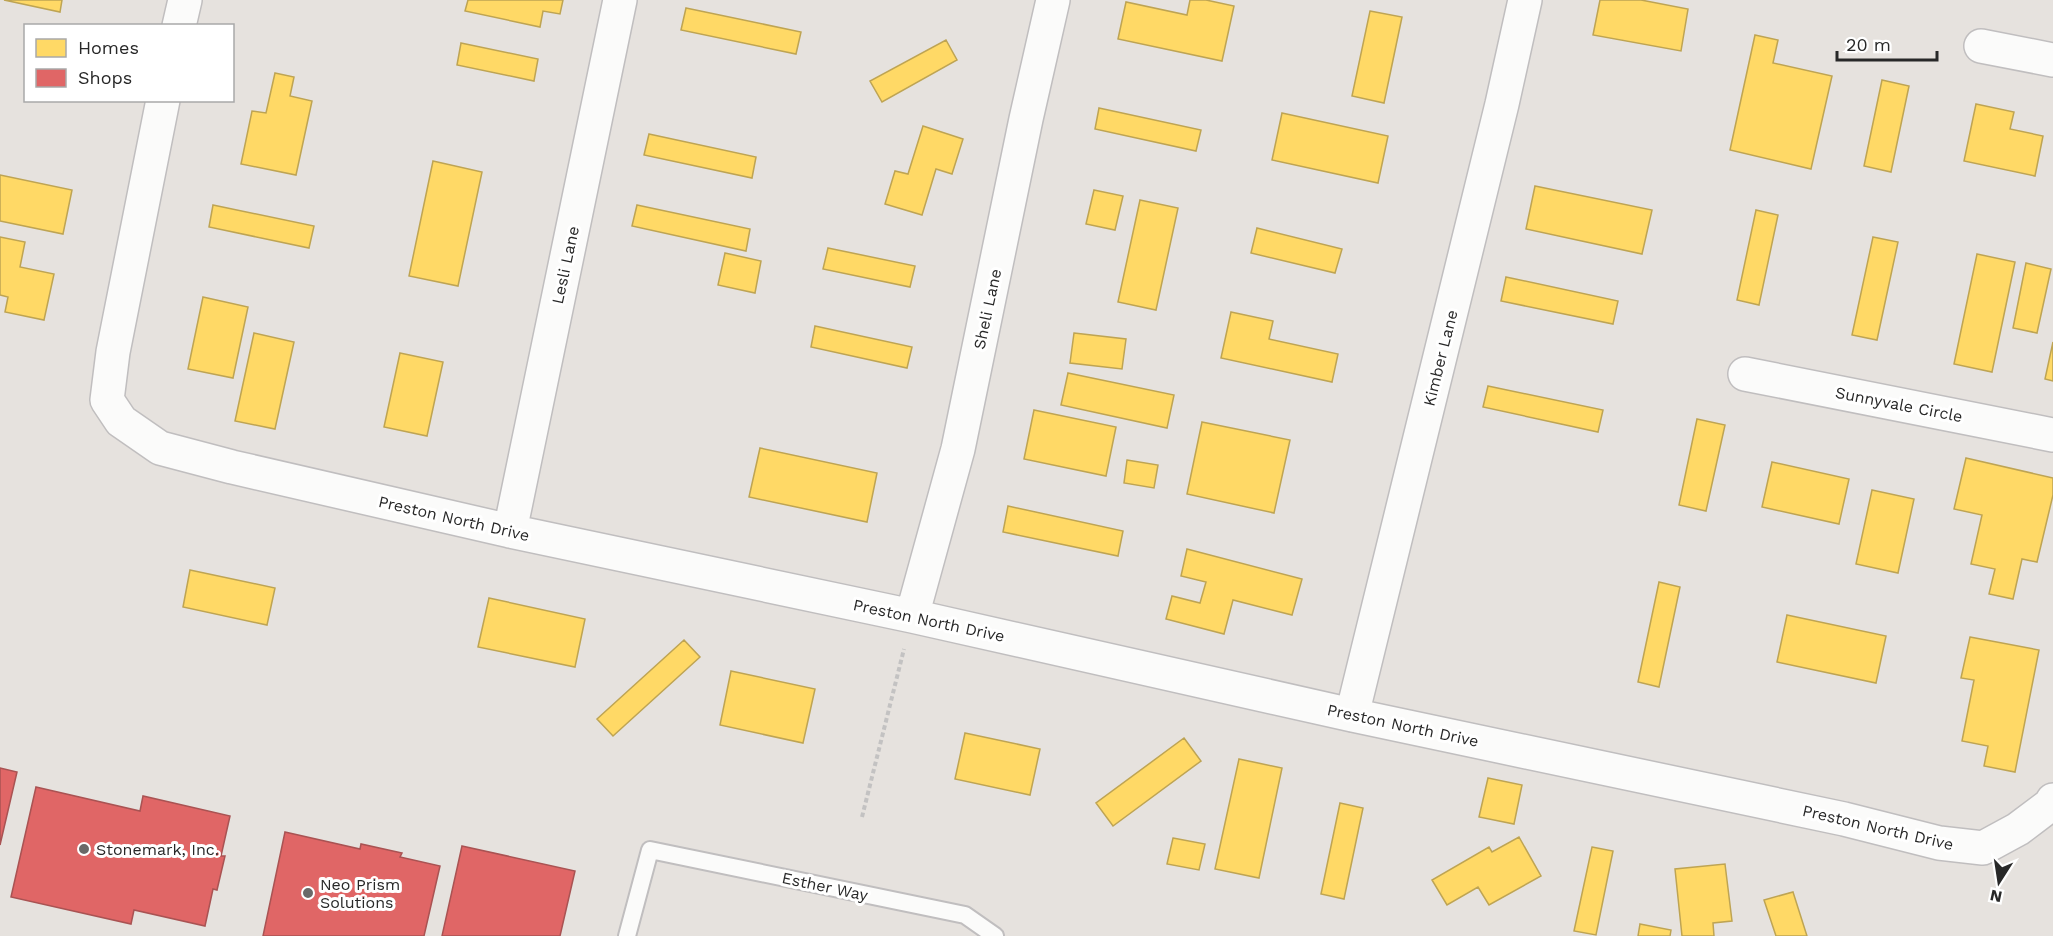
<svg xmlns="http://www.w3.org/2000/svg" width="2053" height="936" font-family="'Work Sans',sans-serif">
  <rect width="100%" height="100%" fill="#e6e2de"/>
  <!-- homes -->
  <path fill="#ffd966" stroke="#bea453" stroke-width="1.5" d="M4,0H62L60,12Z
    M468,0H563L560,14L543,11L540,27L465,11Z
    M1190,0H1206L1234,6L1222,61L1118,39L1126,2L1187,15Z
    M1600,0H1641L1688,9L1681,51L1593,35Z
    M686,8L801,32L796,54L681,30Z
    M1370,11L1402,17L1384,103L1352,96Z
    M1755,35L1778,40L1773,63L1832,76L1811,169L1730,150Z
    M946,40L957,60L882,102L870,81Z
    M461,43L538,59L534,81L457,65Z
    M275,73L294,77L290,96L312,101L296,175L241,164L252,111L266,113Z
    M1882,80L1909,86L1891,172L1864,166Z
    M1976,104L2014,112L2010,129L2043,136L2035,176L1964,161Z
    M1099,108L1201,130L1196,151L1095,129Z
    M1282,113L1388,136L1378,183L1272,160Z
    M923,126L963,139L952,174L936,169L922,215L885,204L895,171L908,174Z
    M649,134L756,157L752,178L644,155Z
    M433,161L482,172L458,286L409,276Z
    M0,175L72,190L63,234L0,221Z
    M1535,186L1652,210L1642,254L1526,229Z
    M1094,190L1123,196L1115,230L1086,224Z
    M1140,200L1178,208L1156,310L1118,302Z
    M213,205L314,226L309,248L209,227Z
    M637,205L750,229L746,251L632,226Z
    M1756,210L1778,215L1759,305L1737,300Z
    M1257,228L1342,249L1335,273L1251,253Z
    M0,237L25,242L20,267L54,274L44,320L5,312L8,297L0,295Z
    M1873,237L1898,242L1877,340L1852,335Z
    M828,248L915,266L910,287L823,269Z
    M725,253L761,261L755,293L718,285Z
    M1977,254L2015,262L1992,372L1954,364Z
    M2026,263L2051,269L2037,333L2013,328Z
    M1506,277L1618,301L1613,324L1501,301Z
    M203,297L248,307L233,378L188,369Z
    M1231,312L1273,321L1269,339L1338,354L1332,382L1221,358Z
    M815,326L912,347L907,368L811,347Z
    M254,333L294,342L275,429L235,421Z
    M1074,333L1126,339L1122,369L1070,363Z
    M2053,342V381L2045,379Z
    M400,353L443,362L427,436L384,427Z
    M1068,373L1174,395L1167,428L1061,405Z
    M1488,386L1603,410L1598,432L1483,407Z
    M1034,410L1116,427L1106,476L1024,459Z
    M1697,419L1725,425L1706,511L1679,505Z
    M1202,422L1290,440L1274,513L1187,494Z
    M760,448L877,473L867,522L749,497Z
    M1966,458L2053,478V495L2037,562L2022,559L2013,599L1989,594L1995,569L1971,564L1982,515L1954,509Z
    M1127,460L1158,465L1154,488L1124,483Z
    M1772,462L1849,479L1839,524L1762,507Z
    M1872,490L1914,499L1898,573L1856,564Z
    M1008,506L1123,531L1118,556L1003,532Z
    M1187,549L1302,579L1292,615L1233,600L1224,634L1166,619L1172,596L1200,603L1206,582L1181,576Z
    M190,570L275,588L267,625L183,607Z
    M1659,582L1680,587L1659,687L1638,682Z
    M489,598L585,619L575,667L478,647Z
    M1787,615L1886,636L1876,683L1777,662Z
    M1970,637L2039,650L2015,772L1984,766L1988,746L1962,741L1974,680L1961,678Z
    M684,640L700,657L613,736L597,719Z
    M731,671L815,689L803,743L720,725Z
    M965,733L1040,749L1030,795L955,779Z
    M1184,738L1201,761L1113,826L1096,803Z
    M1239,759L1282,768L1259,878L1215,869Z
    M1488,778L1522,785L1514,824L1479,817Z
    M1340,803L1363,808L1344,899L1321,894Z
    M1519,837L1541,876L1489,905L1478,887L1447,905L1432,880L1489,847L1492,852Z
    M1173,838L1205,844L1199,870L1167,864Z
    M1592,847L1613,851L1596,935L1574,931Z
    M1725,864L1732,921L1713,923L1714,936H1682L1675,869Z
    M1793,892L1807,936H1776L1764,900Z
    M1640,924L1671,930L1670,936H1638Z"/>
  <!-- shops -->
  <path fill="#e06666" stroke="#a95353" stroke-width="1.5" d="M0,768L17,772L0,845Z
    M36,787L140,811L143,796L230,816L221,856H225L217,890L213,889L205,926L134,910L131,924L11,897Z
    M285,832L360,849L361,844L402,853L400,857L440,866L424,936H263Z
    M462,846L575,871L560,936H442Z"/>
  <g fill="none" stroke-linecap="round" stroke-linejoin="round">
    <defs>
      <path id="lane" d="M627,936L650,850L965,915L995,936"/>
      <path id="street" d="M179,26L185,0
        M1981,46L2053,60
        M163,100L113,352L107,400L121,421L160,448L232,467L510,531L912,616L1352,715L1844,819L1939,843L1983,848L2018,829L2050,805L2053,800
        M1745,374L2053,435
        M510,531L620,0
        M912,616L958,449L1026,119L1053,0
        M1352,715L1502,104L1525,0"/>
    </defs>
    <!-- lane casing -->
    <use href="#lane" stroke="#c0bebf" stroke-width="20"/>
    <!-- street casing -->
    <use href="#street" stroke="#c0bebf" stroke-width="36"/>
    <!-- path -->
    <path stroke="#c3c2c2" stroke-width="4" stroke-dasharray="4.5 3" stroke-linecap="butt" d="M862,817L904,649"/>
    <!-- lane -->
    <use href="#lane" stroke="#fbfbfa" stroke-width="16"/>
    <!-- street -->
    <use href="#street" stroke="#fbfbfa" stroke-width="33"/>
  </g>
  <!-- markers -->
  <g fill="#6a6968" stroke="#fff" stroke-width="2">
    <circle cx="84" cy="849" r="6"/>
    <circle cx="308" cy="893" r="6"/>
  </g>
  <g text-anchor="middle" stroke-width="6" stroke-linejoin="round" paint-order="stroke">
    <!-- street labels -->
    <g font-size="16" fill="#282828" stroke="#fff">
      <text transform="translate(565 265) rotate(-78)" y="6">Lesli Lane</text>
      <text transform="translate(987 309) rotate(-78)" y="6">Sheli Lane</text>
      <text transform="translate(1440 358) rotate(-76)" y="6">Kimber Lane</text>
      <text transform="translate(1899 404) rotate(11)" y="6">Sunnyvale Circle</text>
      <text transform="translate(454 518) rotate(13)" y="6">Preston North Drive</text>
      <text transform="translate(929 620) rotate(12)" y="6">Preston North Drive</text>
      <text transform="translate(1403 725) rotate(12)" y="6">Preston North Drive</text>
      <text transform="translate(1878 827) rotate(13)" y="6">Preston North Drive</text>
      <text transform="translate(825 886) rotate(12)" y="6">Esther Way</text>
    </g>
    <!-- poi labels -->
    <g font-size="16" fill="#282828" stroke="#fff" text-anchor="start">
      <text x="96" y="855">Stonemark, Inc.</text>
      <text x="320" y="890">Neo Prism<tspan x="320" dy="18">Solutions</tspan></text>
    </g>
  </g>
  <!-- legend -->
  <rect x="24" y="24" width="210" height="78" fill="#ffffff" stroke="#a9a9a9" stroke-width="1.5"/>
  <rect x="36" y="39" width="30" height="18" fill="#ffd966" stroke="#a9a9a9" stroke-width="1.5"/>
  <text x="78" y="54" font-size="18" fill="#282828">Homes</text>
  <rect x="36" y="69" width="30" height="18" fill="#e06666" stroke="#a9a9a9" stroke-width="1.5"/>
  <text x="78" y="84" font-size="18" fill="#282828">Shops</text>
  <!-- north arrow -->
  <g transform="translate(1999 882) rotate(192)" stroke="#ffffff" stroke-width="4.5" paint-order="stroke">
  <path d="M0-4.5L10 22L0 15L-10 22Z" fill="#282828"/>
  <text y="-9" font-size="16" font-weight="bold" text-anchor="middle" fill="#282828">N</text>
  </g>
  <!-- scale -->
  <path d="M1837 51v9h100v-9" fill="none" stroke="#282828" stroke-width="3"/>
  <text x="1846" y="51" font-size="18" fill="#282828" stroke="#ffffff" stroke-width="4.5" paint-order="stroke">20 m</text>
</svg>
